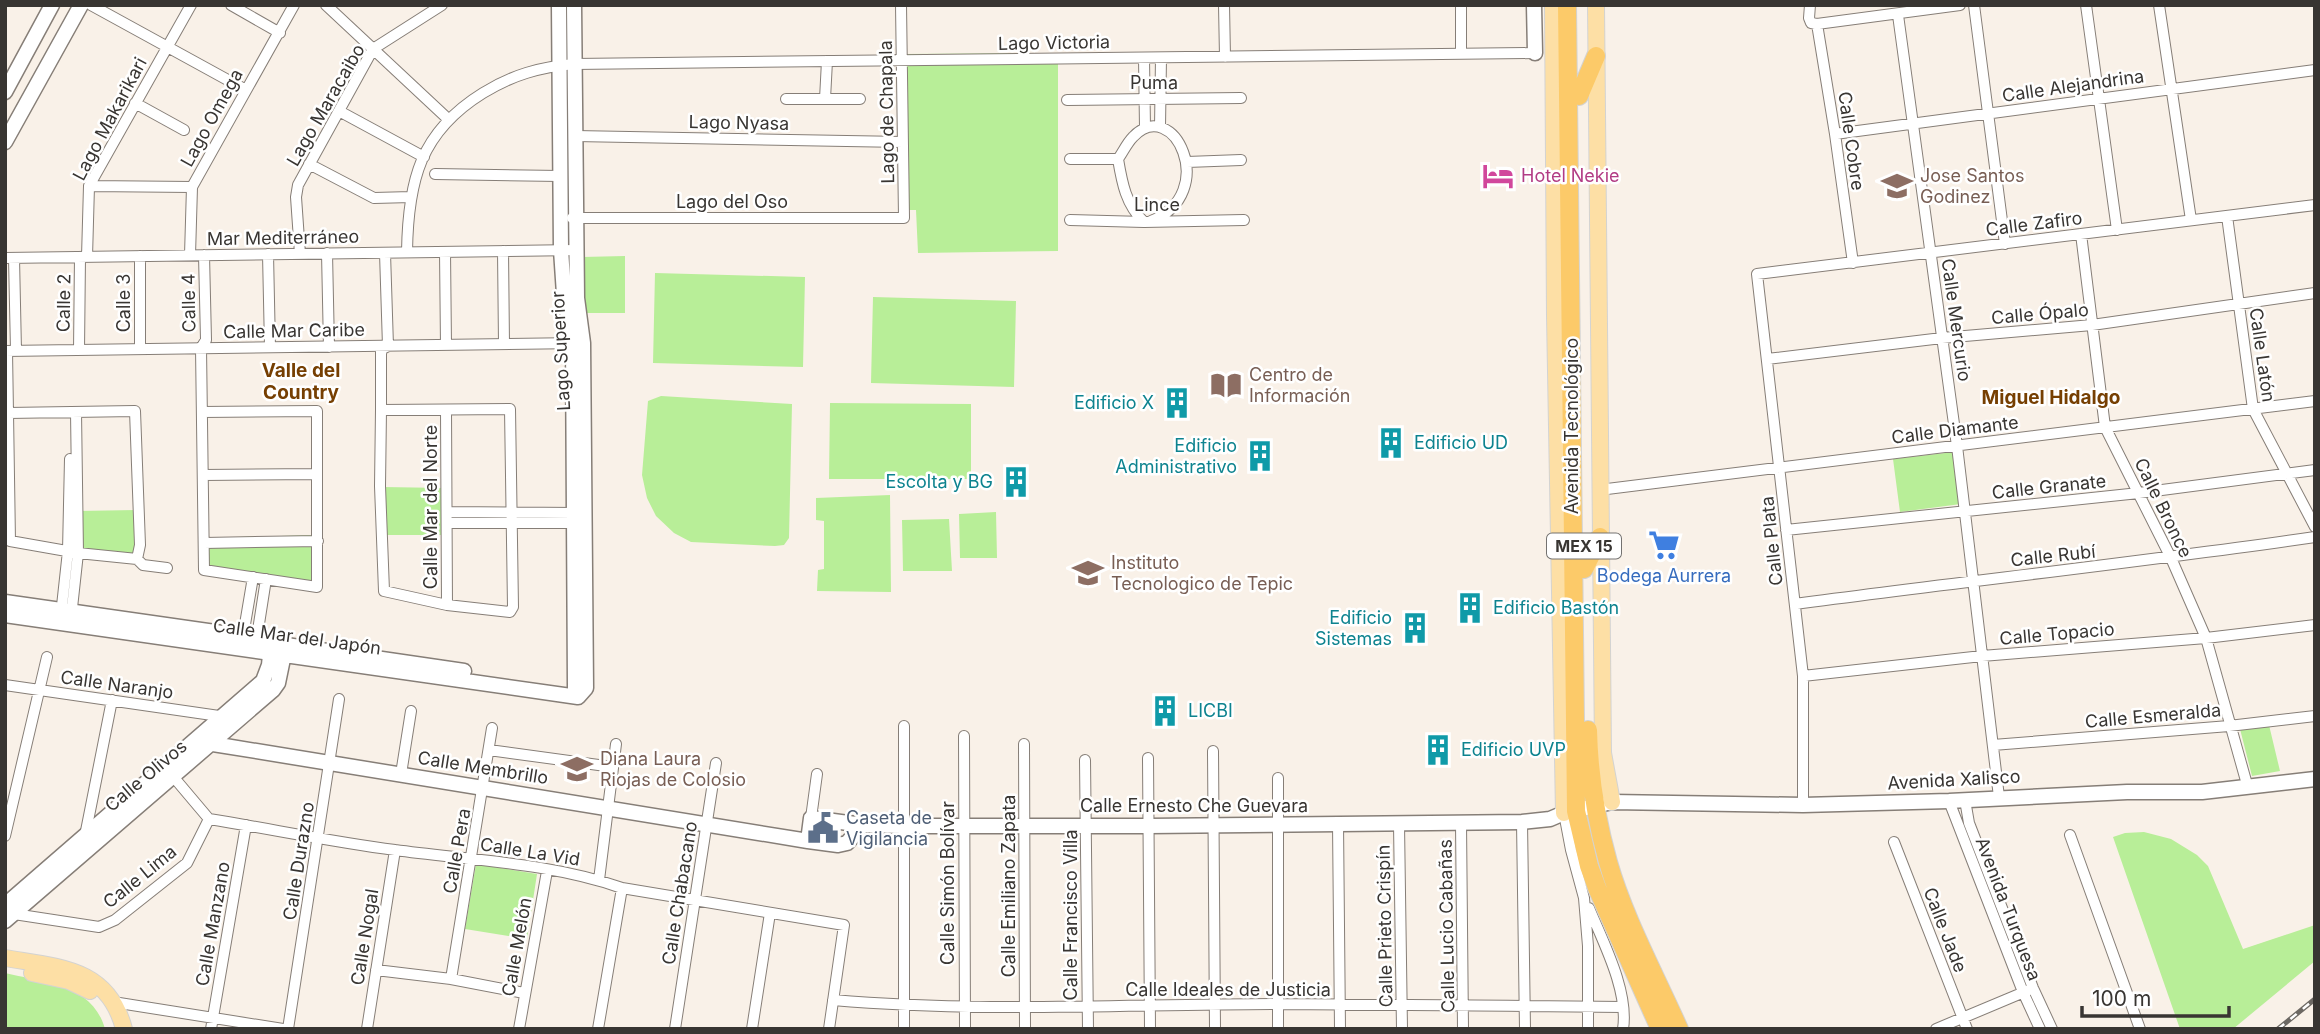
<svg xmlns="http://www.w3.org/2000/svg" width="2320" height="1034" font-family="Inter,sans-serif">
  <rect width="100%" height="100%" fill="#f9f1e8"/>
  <!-- green -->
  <path fill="#b8ee98" d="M1058,53V251L918,253L916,210H906L904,54Z
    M625,256V313H585L582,257Z
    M655,273L805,277L803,367L653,363Z
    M873,297L1016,301L1014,387L871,383Z
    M661,396L792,404L789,538L784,545L775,546L691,542L674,533L656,516L647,498L642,475L648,401Z
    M830,403L971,404V479H829Z
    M1954,452L1961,504L1900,512L1893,459Z
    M383,487L445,488L446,535H384Z
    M890,495L891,592L817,591L818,570L824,569V521L816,520V498Z
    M136,510L134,555L78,548L77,511Z
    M996,512L997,558H960L959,514Z
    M949,519L952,571H903L902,520Z
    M317,535L318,582L203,566V538Z
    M2269,725L2280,771L2252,776L2240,729Z
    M2144,832L2171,839L2197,855L2208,866L2243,949L2315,925V961L2233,1029H2180L2113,837L2125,833Z
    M476,864L537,874L527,939L465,929Z
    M5,973C43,982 93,984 105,1029H5Z"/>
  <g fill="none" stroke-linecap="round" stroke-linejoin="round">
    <defs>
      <path id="street" d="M91,5L246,90
        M231,5L280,33
        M326,5L448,119
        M1224,5L1225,57
        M1810,5L1809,18L1811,23L1817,24
        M1974,5L2005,244
        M2086,5L2117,230
        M2159,5L2191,220
        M1898,15L1957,446L1999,797
        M1817,24L1835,134L1853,263
        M1817,24L1960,5
        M1461,54V5
        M1144,58L1145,128
        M786,99H860
        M825,99L827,61
        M1067,100L1241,98
        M135,103L184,130
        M339,111L424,157
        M1160,127L1161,58
        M1835,134L2315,70
        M575,136L903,142
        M1070,159H1118
        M1187,162L1241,160
        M309,164L374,198L411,197
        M435,174L560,176
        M89,186L192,187
        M2227,216L2253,409L2315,527
        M572,218H904L901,5
        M1070,220L1144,222L1244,220
        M1144,222C1126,205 1122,183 1118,159C1123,152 1127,143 1133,137C1173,94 1221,193 1151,221
        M2081,234L2105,427L2171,558L2206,638L2248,788
        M503,251L504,344
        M407,252C408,181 420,132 483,93C512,75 540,67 574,64L1535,53
        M445,252L446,345
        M327,253L329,347
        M268,254L270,347
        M300,254L296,197L298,185L373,49L442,5
        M190,255L192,187L294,5
        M140,256V349
        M87,257L89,186L191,5
        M5,258L577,250
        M14,258L16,351
        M79,350L80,257
        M5,351L579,343
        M7,351L8,413
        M1767,359L1942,338L2092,325L2315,293
        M510,409L513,607L510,612L447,605L384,591L380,486L381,410Z
        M381,410V350L388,346L385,253
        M446,410L447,605
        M135,411L140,545L137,559L78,553L10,541L8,413Z
        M202,412L317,411V587L204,570L201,348L206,340L204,255
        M203,475L317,474
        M1599,490L2315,401
        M447,512L578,513
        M447,523H579
        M1786,530L2139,493L2315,470
        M204,543L318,541
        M137,559L143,565L167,568
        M1795,604C1968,581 2142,562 2315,537
        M61,615L68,551L70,459
        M71,617L78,553L76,412
        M242,642L253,577
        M256,643L266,579
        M1803,676L1982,656L2206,638L2315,625
        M5,685L226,717
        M904,726V1029
        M964,736L965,1029
        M1024,744L1025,1029
        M1993,745L2229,726L2315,716
        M489,750L613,767
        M1213,751L1215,1029
        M1148,758L1150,1029
        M1085,760L1088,1029
        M401,774L411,711
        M1278,778V1029
        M1965,800L1969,823L2033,988L2052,1029
        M1949,801L2023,992L2040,1029
        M1803,805V676L1757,274L2315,205
        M1564,813L1571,850L1584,898L1588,946V1029
        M811,818L817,774
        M209,819C271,829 333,842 395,850C469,860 551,863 622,888L844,925L829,1029
        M1522,822L1525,1029
        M1338,823L1340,1029
        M1461,823L1463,1029
        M1399,824L1402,1029
        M2070,835L2140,1029
        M5,836L47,657
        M85,836L112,700
        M1894,842L1967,1029
        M599,880L616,744
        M1589,908C1603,942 1629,991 1623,1029
        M14,914L99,927L115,920L187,863L209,819L171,774
        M376,970L451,979L524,993
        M451,979L492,728
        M833,1000C981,1013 1130,1004 1278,1004C1393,1004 1508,1006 1623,1007
        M113,1002L283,1029
        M211,1029L246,825
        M288,1029L339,699
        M367,1029L395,850
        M519,1029L547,871
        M598,1029L622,888
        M675,1029L716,763
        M752,1029L770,913
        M1936,1029L2029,990"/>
      <path id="secondary" d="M559,5L561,250L564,294L573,343L575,688
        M1534,5L1535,53
        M5,92L52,5
        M5,142L81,5
        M5,602L243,636L286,645L464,671
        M5,615L578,697L586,688L583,343L577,298L574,5
        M205,732L213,744L808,841L838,845L847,843L863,825
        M808,841L811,818L863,825L903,826H1149L1522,822L1550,819L1564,813L1612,802L1803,805L1949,801L2127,792H2202L2315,779
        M5,905L263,681L269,665L271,645
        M5,921L273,690L278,683L285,649"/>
      <path id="primary" d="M1553,5L1555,316L1564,813
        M1596,5L1603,753L1612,802
        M5,958C58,967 108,967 124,1029
        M32,973L69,981L90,991"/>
      <path id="highway" d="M1567,5L1576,811L1589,866L1597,888L1660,1029
        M1579,96L1596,56
        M1584,569L1600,537
        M1588,730C1589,774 1596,819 1608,862C1624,918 1655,975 1679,1029"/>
    </defs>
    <!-- street casing -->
    <use href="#street" stroke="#867e77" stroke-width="12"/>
    <!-- secondary casing -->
    <use href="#secondary" stroke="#867e77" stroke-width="17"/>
    <!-- primary casing -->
    <use href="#primary" stroke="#d3d3d2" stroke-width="18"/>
    <!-- highway casing -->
    <use href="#highway" stroke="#d3d3d2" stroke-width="20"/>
    <!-- street -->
    <use href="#street" stroke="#fff" stroke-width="10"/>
    <!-- secondary -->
    <use href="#secondary" stroke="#fff" stroke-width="14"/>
    <!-- primary -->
    <use href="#primary" stroke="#fddfa5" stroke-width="16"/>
    <!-- highway -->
    <use href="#highway" stroke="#fcca69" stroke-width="18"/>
    <defs>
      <path id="rail" d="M2278,1029L2315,999"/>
    </defs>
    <!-- rail casing -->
    <use href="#rail" stroke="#6c6863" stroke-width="5"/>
    <!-- rail -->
    <use href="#rail" stroke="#fff" stroke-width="2.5" stroke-dasharray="8" stroke-linecap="butt"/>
  </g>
  <!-- icons -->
  <defs>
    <symbol id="hotel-bare" viewBox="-9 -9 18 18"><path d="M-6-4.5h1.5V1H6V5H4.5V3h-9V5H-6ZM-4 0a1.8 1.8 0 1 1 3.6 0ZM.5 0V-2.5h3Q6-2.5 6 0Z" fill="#d1479c" stroke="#fff" stroke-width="2.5" paint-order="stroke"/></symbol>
    <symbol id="school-bare" viewBox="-9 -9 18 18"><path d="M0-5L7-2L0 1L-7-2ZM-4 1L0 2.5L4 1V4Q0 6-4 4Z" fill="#8d6e63" stroke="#fff" stroke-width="2.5" paint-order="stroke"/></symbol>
    <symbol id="library-bare" viewBox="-9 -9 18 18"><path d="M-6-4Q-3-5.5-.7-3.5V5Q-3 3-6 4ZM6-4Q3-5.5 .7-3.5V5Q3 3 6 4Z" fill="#8d6e63" stroke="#fff" stroke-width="2.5" paint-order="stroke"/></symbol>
    <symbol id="building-bare" viewBox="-9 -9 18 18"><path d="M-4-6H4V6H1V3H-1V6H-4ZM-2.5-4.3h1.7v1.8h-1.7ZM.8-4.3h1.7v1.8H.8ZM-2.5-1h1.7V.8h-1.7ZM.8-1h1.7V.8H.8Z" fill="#0f9aa8" stroke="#fff" stroke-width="2.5" paint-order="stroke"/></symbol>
    <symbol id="supermarket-bare" viewBox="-9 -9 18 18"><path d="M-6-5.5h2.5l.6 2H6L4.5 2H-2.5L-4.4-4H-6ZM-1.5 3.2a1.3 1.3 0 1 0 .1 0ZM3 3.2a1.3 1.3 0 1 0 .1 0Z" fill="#3f7fe0" stroke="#fff" stroke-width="2.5" paint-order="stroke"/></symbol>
    <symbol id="university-bare" viewBox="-9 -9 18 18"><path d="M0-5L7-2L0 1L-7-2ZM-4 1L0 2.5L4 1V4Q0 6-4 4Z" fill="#8d6e63" stroke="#fff" stroke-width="2.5" paint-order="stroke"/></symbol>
    <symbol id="civic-bare" viewBox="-9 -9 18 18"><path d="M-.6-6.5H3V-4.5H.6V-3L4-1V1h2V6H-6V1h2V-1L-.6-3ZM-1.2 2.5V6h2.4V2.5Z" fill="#5c6f8a" stroke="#fff" stroke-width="2.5" paint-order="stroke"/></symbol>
  </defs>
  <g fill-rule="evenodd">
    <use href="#hotel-bare" x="1476" y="154" width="44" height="44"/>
    <use href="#school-bare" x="1875" y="164" width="44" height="44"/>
    <use href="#library-bare" x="1204" y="363" width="44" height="44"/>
    <use href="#building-bare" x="1155" y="381" width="44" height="44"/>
    <use href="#building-bare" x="1369" y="421" width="44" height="44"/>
    <use href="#building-bare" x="1238" y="434" width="44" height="44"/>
    <use href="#building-bare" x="994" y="460" width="44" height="44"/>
    <use href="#supermarket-bare" x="1642" y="523" width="44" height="44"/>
    <use href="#university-bare" x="1066" y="551" width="44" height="44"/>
    <use href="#building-bare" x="1448" y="586" width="44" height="44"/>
    <use href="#building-bare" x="1393" y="606" width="44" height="44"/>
    <use href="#building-bare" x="1143" y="689" width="44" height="44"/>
    <use href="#building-bare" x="1416" y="728" width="44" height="44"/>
    <use href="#school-bare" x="555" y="747" width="44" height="44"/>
    <use href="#civic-bare" x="801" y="806" width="44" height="44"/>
  </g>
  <g text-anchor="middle" stroke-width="5" stroke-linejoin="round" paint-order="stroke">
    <!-- shield labels -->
    <rect fill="#fff" stroke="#747270" stroke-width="2" x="1547" y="533.5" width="74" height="25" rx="5"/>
    <g font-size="16" font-weight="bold" fill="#383532">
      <text x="1584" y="552">MEX 15</text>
    </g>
    <!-- street labels -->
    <g font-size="18" fill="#383532" stroke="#fff">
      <text transform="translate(1054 43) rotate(-1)" y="6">Lago Victoria</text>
      <text x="1154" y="89">Puma</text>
      <text transform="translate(2073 86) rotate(-8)" y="6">Calle Alejandrina</text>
      <text transform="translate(326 105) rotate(-60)" y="6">Lago Maracaibo</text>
      <text transform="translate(887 112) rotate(-91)" y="6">Lago de Chapala</text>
      <text transform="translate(212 118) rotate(-61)" y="6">Lago Omega</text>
      <text transform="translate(110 119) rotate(-62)" y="6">Lago Makarikari</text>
      <text transform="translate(739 123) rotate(1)" y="6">Lago Nyasa</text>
      <text transform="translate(1851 141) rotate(82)" y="6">Calle Cobre</text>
      <text x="732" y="208">Lago del Oso</text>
      <text x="1157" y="211">Lince</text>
      <text transform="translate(2034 224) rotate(-7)" y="6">Calle Zafiro</text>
      <text transform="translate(283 238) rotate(-1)" y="6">Mar Mediterráneo</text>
      <text transform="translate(64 303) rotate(-89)" y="6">Calle 2</text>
      <text transform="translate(124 303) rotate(-90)" y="6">Calle 3</text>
      <text transform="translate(189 303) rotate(-91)" y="6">Calle 4</text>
      <text transform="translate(2040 314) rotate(-5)" y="6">Calle Ópalo</text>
      <text transform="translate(1956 320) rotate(82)" y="6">Calle Mercurio</text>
      <text transform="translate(294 331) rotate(-1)" y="6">Calle Mar Caribe</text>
      <text transform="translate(561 351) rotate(-93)" y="6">Lago Superior</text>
      <text transform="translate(2262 355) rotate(82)" y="6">Calle Latón</text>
      <text transform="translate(1572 426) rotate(-90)" y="6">Avenida Tecnológico</text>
      <text transform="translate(1955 430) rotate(-7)" y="6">Calle Diamante</text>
      <text transform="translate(2049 487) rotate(-6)" y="6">Calle Granate</text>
      <text transform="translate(431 507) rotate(-90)" y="6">Calle Mar del Norte</text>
      <text transform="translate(2163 508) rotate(64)" y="6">Calle Bronce</text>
      <text transform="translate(1772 541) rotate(-96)" y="6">Calle Plata</text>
      <text transform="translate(2053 556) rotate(-6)" y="6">Calle Rubí</text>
      <text transform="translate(2057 634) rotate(-5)" y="6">Calle Topacio</text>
      <text transform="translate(297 637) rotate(8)" y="6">Calle Mar del Japón</text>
      <text transform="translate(117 685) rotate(8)" y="6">Calle Naranjo</text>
      <text transform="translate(2153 716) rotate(-5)" y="6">Calle Esmeralda</text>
      <text transform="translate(483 768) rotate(9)" y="6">Calle Membrillo</text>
      <text transform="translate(146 776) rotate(-40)" y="6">Calle Olivos</text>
      <text transform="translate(1954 780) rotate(-3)" y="6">Avenida Xalisco</text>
      <text x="1194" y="812">Calle Ernesto Che Guevara</text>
      <text transform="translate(457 851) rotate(-80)" y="6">Calle Pera</text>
      <text transform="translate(530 852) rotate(9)" y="6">Calle La Vid</text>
      <text transform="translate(299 861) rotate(-81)" y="6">Calle Durazno</text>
      <text transform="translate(140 877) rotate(-39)" y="6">Calle Lima</text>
      <text transform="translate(948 883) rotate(-90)" y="6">Calle Simón Bolívar</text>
      <text transform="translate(1009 886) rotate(-90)" y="6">Calle Emiliano Zapata</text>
      <text transform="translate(680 893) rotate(-81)" y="6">Calle Chabacano</text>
      <text transform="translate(2008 909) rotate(69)" y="6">Avenida Turquesa</text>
      <text transform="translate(1071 915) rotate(-90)" y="6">Calle Francisco Villa</text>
      <text transform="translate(213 924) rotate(-80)" y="6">Calle Manzano</text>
      <text transform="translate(1385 926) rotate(-91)" y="6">Calle Prieto Crispín</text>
      <text transform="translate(1447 926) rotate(-91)" y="6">Calle Lucio Cabañas</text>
      <text transform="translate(1945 930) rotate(69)" y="6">Calle Jade</text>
      <text transform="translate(365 937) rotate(-81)" y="6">Calle Nogal</text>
      <text transform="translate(517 947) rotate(-80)" y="6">Calle Melón</text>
      <text x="1228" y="996">Calle Ideales de Justicia</text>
    </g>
    <!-- hotel labels -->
    <g font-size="18" fill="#b23c85" stroke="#fff" text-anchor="start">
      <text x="1521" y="182">Hotel Nekie</text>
    </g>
    <!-- education labels -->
    <g font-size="18" fill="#785e54" stroke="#fff" text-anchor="start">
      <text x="1920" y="182">Jose Santos<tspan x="1920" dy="21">Godinez</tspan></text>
      <text x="1249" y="381">Centro de<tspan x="1249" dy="21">Información</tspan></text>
      <text x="1111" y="569">Instituto<tspan x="1111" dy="21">Tecnologico de Tepic</tspan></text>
      <text x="600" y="765">Diana Laura<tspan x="600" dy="21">Riojas de Colosio</tspan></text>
    </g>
    <!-- culture labels -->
    <g font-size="18" fill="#0d838f" stroke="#fff" text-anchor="end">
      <text x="1154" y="409">Edificio X</text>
      <text x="1414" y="449" text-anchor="start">Edificio UD</text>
      <text x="1237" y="452">Edificio<tspan x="1237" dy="21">Administrativo</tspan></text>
      <text x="993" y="488">Escolta y BG</text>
      <text x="1493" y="614" text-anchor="start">Edificio Bastón</text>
      <text x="1392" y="624">Edificio<tspan x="1392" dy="21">Sistemas</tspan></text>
      <text x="1188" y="717" text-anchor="start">LICBI</text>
      <text x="1461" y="756" text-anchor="start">Edificio UVP</text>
    </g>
    <!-- shop labels -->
    <g font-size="18" fill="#366cbe" stroke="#fff">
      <text x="1664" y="582">Bodega Aurrera</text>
    </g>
    <!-- service labels -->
    <g font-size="18" fill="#4e5e75" stroke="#fff" text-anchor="start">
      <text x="846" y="824">Caseta de<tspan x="846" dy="21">Vigilancia</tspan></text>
    </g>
    <!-- neighbourhood labels -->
    <g font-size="19" font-weight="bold" fill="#763f02" stroke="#fff">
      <text x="301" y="377">Valle del<tspan x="301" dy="22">Country</tspan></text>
      <text x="2051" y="404">Miguel Hidalgo</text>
    </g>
  </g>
  <!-- border -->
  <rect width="2320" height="1034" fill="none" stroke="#383532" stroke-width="14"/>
  <!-- scale -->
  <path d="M2082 1006v10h147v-10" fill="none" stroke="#383532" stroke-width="3.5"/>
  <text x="2092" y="1006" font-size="21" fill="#383532" stroke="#ffffff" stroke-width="5" paint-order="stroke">100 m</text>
</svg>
